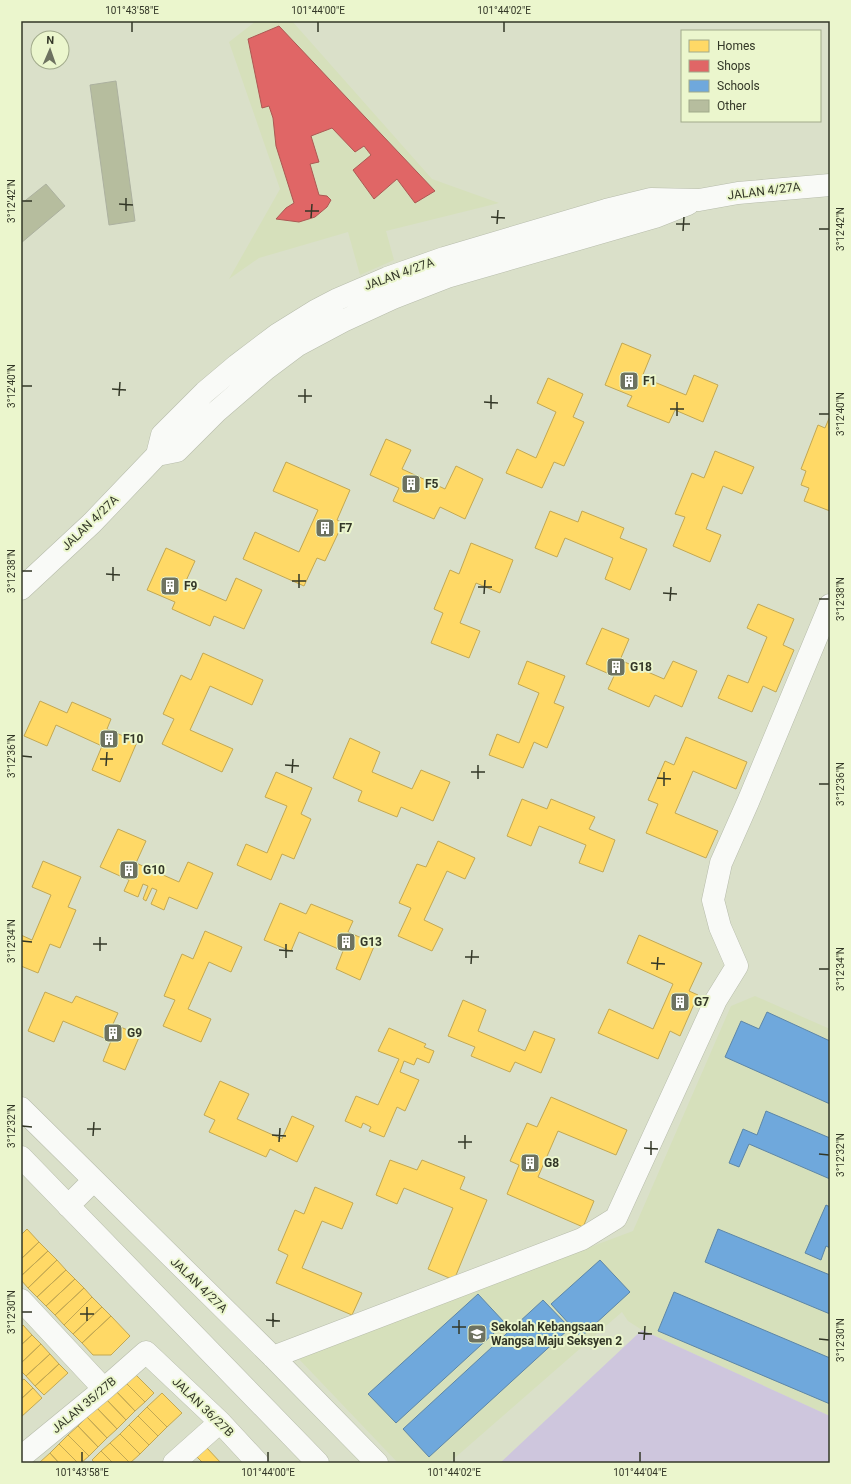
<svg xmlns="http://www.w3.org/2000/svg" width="851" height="1484" font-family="Roboto,sans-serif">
  <rect width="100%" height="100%" fill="#dae0c9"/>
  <!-- built -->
  <path fill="#d6e0bb" d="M256,21H292L432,179L499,203L386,231L394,260L360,275L348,232L259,258L229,279L280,189L229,42Z
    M755,996L830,1029V1416L642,1330L628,1321L622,1312L449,1463H398L297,1357L633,1231L731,1006Z"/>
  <!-- green -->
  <path fill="#cec6dd" d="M642,1330L830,1416V1463H500Z"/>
  <!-- homes -->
  <path fill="#ffd966" stroke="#c2a853" d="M622,343L651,355L642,377L686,395L694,375L718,385L703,422L675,410L669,423L627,406L632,396L605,385Z
    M548,378L583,394L573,417L584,422L564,466L554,462L542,488L506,473L517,449L536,458L556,412L537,403Z
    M830,416V511L804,501L809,488L801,485L806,471L801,469L818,425L825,428Z
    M386,439L411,450L402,469L445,489L456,466L483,479L465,519L440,507L434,519L393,501L399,488L370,475Z
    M715,451L754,467L742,494L723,486L706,529L721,535L710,562L673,546L685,517L675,514L692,473L704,478Z
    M286,462L350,490L337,520L343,523L325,561L317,558L304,586L243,559L255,532L299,552L318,510L273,491Z
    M550,511L578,522L582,511L624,528L620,538L647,549L630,590L605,579L613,558L565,538L557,557L535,548Z
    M471,543L513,560L500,593L476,583L460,623L480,631L469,658L431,643L443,613L434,609L450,570L459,574Z
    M166,548L195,561L185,583L226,601L236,578L262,590L244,629L214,616L210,626L172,609L175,602L147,590Z
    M758,604L794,619L783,645L794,650L776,692L763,686L752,712L718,698L728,675L748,683L767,637L747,628Z
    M602,628L629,639L620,660L664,679L673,661L697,671L682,707L655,695L649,707L608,689L614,676L586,664Z
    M203,653L263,680L252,705L210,686L190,730L233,749L222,772L162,744L174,719L163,714L181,675L191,680Z
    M527,661L565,676L554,703L564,707L547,748L534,742L523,768L489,755L497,734L519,743L539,693L518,684Z
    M40,701L67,713L72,702L111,719L107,729L137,742L120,782L92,770L102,746L56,725L47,746L24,736Z
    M686,737L747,762L736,789L693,771L675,813L718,831L706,858L646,833L658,804L648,800L665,761L674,765Z
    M350,738L380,752L372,772L412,789L421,770L450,782L433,821L401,807L397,817L358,801L362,791L333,778Z
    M276,772L312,788L301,814L311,819L294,859L282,854L271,880L237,865L246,844L267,853L287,806L265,797Z
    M522,799L547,809L551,799L595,817L589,829L615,840L603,872L579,863L586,845L539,826L531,846L507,836Z
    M118,829L146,841L136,863L179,882L188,862L213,873L197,909L169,897L164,910L151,904L157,890L152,888L146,901L143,899L148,886L143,884L138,897L124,891L129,880L100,867Z
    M438,841L475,858L465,879L447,871L424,920L443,929L432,951L398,936L411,908L399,903L417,864L426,867Z
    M43,861L81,877L68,907L76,910L60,948L50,944L38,973L21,966V935L32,940L51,895L32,887Z
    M280,903L306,914L311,904L353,921L348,932L375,944L360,980L336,969L343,951L299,932L291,951L264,940Z
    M205,931L242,947L231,972L209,962L188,1009L211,1019L201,1042L163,1026L175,1000L164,996L182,954L193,959Z
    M639,935L702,963L689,991L698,995L680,1036L670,1031L658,1059L598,1033L609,1009L653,1029L673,984L627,963Z
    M45,992L72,1003L76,996L118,1013L113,1024L140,1035L125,1070L103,1061L111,1041L63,1021L54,1042L28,1031Z
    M463,1000L486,1010L478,1031L525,1051L534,1031L555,1039L541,1073L515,1062L510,1072L471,1056L475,1047L448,1036Z
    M389,1028L426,1044L424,1047L434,1051L429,1063L417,1058L414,1065L404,1061L400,1072L419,1080L405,1111L397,1107L384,1137L369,1131L371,1127L363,1123L361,1128L345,1121L356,1096L378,1105L399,1059L378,1051Z
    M220,1081L249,1094L237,1119L282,1139L292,1116L314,1126L297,1162L270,1149L266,1157L209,1132L215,1120L204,1115Z
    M551,1097L627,1130L616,1155L558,1131L538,1177L594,1201L583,1227L507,1194L519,1165L510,1161L527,1123L537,1127Z
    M390,1160L417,1170L422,1160L465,1177L460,1189L487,1200L454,1280L428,1269L453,1208L404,1188L397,1204L376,1195Z
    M315,1187L353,1203L342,1229L322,1221L302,1268L362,1293L352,1315L276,1283L288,1255L278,1250L295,1210L304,1214Z
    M27,1229L39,1242L21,1259V1235Z
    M39,1242L48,1251L21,1276V1259Z
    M48,1251L57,1260L28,1288L21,1280V1276Z
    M57,1260L66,1270L37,1297L28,1288Z
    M66,1270L75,1279L46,1306L37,1297Z
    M75,1279L84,1288L55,1315L46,1306Z
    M84,1288L92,1297L64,1325L55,1315Z
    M92,1297L102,1307L73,1334L64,1325Z
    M102,1307L111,1316L82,1343L73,1334Z
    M111,1316L130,1336L111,1355H93L82,1343Z
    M23,1325L32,1335L21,1345V1327Z
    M32,1335L41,1344L21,1363V1345Z
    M41,1344L50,1354L26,1376L21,1371V1363Z
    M50,1354L59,1364L35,1386L26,1376Z
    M59,1364L68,1373L44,1395L35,1386Z
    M134,1373L154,1393L145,1402L125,1382Z
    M24,1379L33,1388L21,1399V1381Z
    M125,1382L145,1402L135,1411L115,1390Z
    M33,1388L42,1398L21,1417V1399Z
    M115,1390L135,1411L126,1420L106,1399Z
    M162,1393L182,1413L167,1427L147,1407Z
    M106,1399L126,1420L117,1429L97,1408Z
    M147,1407L167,1427L158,1436L138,1416Z
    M97,1408L117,1429L107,1438L87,1417Z
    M138,1416L158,1436L149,1445L129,1425Z
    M87,1417L107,1438L98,1447L78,1426Z
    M129,1425L149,1445L140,1454L120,1434Z
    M78,1426L98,1447L89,1456L68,1435Z
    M120,1434L140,1454L130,1463L110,1443Z
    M68,1435L89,1456L81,1463H78L59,1444Z
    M110,1443L130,1463H113L101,1451Z
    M59,1444L78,1463H59L50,1453Z
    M207,1448L221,1463H203L197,1457Z
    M101,1451L113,1463H95L92,1460Z
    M50,1453L59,1463H41L40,1462Z"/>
  <!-- shops -->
  <path fill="#e06666" stroke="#ac5853" d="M279,26L435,191L415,203L397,179L374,199L353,170L371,155L364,146L355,152L332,128L311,136L319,162L310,164L319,195L327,196L331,200L327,207L315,217L299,222L276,219L286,208L294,203L276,146L273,118L269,106L262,108L248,39Z"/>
  <!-- schools -->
  <path fill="#6fa8dc" stroke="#5d86a6" d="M767,1012L830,1041V1104L725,1057L741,1021L759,1029Z
    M766,1111L830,1138V1179L749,1144L739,1167L729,1163L743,1129L757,1135Z
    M826,1205L830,1207V1248L826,1246L821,1260L805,1253Z
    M718,1229L830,1275V1314L705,1262Z
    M600,1260L630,1292L581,1337L551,1304Z
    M674,1292L830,1358V1404L658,1331Z
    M478,1294L505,1323L396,1423L368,1394Z
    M543,1300L570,1328L429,1457L403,1429Z"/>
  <!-- building -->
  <path fill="#b6bd9e" stroke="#acb19f" d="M116,81L135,221L109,225L90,85Z
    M46,184L65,206L21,243V204Z"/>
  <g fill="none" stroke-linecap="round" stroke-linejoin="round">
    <defs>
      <path id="minor" d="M157,455L177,451L216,412L266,369L298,345L343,321L393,298L447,277L655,217L688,204
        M21,589L92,523L157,455L162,435L205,392L237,365L278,334L315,311L338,299L387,278L444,258L606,210L651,199L699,200L738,193L830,185
        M21,1108L273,1357L377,1463
        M21,1157L318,1463
        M68,1206L93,1181
        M21,1300L104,1389
        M273,1357L582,1239L616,1218L716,1000L737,966L720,927L713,900L721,863L748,802L830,605
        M21,1457L104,1389L146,1352L220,1422L258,1463
        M174,1463L220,1422"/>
    </defs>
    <!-- minor casing -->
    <use href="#minor" stroke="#b7bcab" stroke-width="23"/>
    <!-- minor -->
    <use href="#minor" stroke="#f9faf7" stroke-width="22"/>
  </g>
  <!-- ticks -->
  <path fill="none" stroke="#333727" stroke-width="1.5" d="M132,32V22M318,32V22M504,32V22M22,201H32M119,204L133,205M126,211V198M305,211H319M491,217L505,218M311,218L312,204M497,224L498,210M676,224H690M819,229H829M683,231L684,217M22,386H32M112,389L126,390M119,396L120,382M298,396H312M484,402L498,403M305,403V389M491,409V395M670,409H684M819,414H829M677,416V402M22,571H32M106,574L120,575M113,581V567M292,581H306M478,587H492M299,588V574M663,593L677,594M484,594L485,580M819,599H829M670,601L671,587M22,756L32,757M100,759H113M285,765L299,766M106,766L107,752M471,772H485M292,773L293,759M657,778L671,779M478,779V765M819,784H829M664,786V772M22,941L32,942M93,944H107M279,950L293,951M100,951V937M465,957H479M286,958V944M651,963L665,964M471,964L472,950M819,969H829M657,970L658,957M22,1126L32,1127M87,1129H101M272,1135L286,1136M93,1136L94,1122M279,1142L280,1128M458,1142H472M644,1148L658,1149M465,1149V1135M819,1154L829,1155M651,1155V1141M22,1312H32M80,1314H94M266,1320L280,1321M87,1321V1307M273,1327V1313M452,1327H466M638,1333L652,1334M459,1334V1320M819,1339L829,1340M644,1340L645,1326M82,1462V1452M268,1462V1452M454,1462V1452M640,1462V1452"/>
  <!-- icons -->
  <defs>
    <symbol id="building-square" viewBox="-11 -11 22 22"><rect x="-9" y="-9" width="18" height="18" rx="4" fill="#6d7260" stroke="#ebf6cd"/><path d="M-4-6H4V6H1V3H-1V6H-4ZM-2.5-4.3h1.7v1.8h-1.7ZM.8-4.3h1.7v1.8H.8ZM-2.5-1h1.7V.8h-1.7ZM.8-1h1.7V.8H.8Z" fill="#fff"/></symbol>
    <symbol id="school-square" viewBox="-11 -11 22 22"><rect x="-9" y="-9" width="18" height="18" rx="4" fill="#6d7260" stroke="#ebf6cd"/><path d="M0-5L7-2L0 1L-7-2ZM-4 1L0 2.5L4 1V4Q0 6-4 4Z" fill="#fff"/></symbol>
  </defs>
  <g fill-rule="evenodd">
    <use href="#building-square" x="618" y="370" width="22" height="22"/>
    <use href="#building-square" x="400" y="473" width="22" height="22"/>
    <use href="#building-square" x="314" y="517" width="22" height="22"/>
    <use href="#building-square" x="159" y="575" width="22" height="22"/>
    <use href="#building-square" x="605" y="656" width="22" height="22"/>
    <use href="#building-square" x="98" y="728" width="22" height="22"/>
    <use href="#building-square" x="118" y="859" width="22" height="22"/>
    <use href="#building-square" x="335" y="931" width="22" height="22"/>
    <use href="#building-square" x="669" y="991" width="22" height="22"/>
    <use href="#building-square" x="102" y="1022" width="22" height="22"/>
    <use href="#building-square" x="519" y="1152" width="22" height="22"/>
    <use href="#school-square" x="466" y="1323" width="22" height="22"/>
  </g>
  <g text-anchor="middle" stroke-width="4" stroke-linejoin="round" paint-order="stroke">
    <!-- street labels -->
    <g font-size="12" fill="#333727" stroke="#ebf6cd">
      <text transform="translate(764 191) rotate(-7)" y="4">JALAN 4/27A</text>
      <text transform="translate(399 274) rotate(-20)" y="4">JALAN 4/27A</text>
      <text transform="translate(90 523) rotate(-44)" y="4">JALAN 4/27A</text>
      <text transform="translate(199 1285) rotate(44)" y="4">JALAN 4/27A</text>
      <text transform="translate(84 1405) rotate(-40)" y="4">JALAN 35/27B</text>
      <text transform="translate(203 1407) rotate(44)" y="4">JALAN 36/27B</text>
    </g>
    <!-- poi labels -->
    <g font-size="12" font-weight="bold" fill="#333727" stroke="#ebf6cd" text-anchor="start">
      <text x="643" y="385">F1</text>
      <text x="425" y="488">F5</text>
      <text x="339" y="532">F7</text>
      <text x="184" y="590">F9</text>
      <text x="630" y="671">G18</text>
      <text x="123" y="743">F10</text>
      <text x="143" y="874">G10</text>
      <text x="360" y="946">G13</text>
      <text x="694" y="1006">G7</text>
      <text x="127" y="1037">G9</text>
      <text x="544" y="1167">G8</text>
      <text x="491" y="1331">Sekolah Kebangsaan<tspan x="491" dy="14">Wangsa Maju Seksyen 2</tspan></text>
    </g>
  </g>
  <!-- border -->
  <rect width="851" height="1484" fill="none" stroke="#ebf6cd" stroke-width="44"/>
  <!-- legend -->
  <rect x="681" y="30" width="140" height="92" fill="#ebf6cd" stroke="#a1aa8b"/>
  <rect x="689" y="40" width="20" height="12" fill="#ffd966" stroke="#a1aa8b"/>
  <text x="717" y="50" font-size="12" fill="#333727">Homes</text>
  <rect x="689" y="60" width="20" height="12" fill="#e06666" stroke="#a1aa8b"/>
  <text x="717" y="70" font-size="12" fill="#333727">Shops</text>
  <rect x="689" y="80" width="20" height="12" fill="#6fa8dc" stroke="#a1aa8b"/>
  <text x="717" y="90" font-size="12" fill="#333727">Schools</text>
  <rect x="689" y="100" width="20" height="12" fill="#b6bd9e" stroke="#a1aa8b"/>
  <text x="717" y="110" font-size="12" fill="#333727">Other</text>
  <!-- north arrow -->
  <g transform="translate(50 50) rotate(2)"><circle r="19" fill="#ebf6cd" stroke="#a1aa8b"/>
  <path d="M0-3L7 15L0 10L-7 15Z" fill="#6d7260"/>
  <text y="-6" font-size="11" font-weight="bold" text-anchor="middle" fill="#333727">N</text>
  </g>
  <rect x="22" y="22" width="807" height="1440" fill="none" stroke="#333727" stroke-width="1.5"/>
  <g font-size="10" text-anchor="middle" fill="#333727">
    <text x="132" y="14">101°43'58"E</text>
    <text x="318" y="14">101°44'00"E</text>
    <text x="504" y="14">101°44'02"E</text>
    <text transform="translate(11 201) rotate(-90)" y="4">3°12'42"N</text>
    <text transform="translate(840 229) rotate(-90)" y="4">3°12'42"N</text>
    <text transform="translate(11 386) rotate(-90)" y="4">3°12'40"N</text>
    <text transform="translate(840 414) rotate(-90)" y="4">3°12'40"N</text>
    <text transform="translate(11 571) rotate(-90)" y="4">3°12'38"N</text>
    <text transform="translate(840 599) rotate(-90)" y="4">3°12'38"N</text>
    <text transform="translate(11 756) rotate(-90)" y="4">3°12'36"N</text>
    <text transform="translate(840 784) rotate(-90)" y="4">3°12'36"N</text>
    <text transform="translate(11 941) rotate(-90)" y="4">3°12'34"N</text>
    <text transform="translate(840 969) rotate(-90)" y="4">3°12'34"N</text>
    <text transform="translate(11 1126) rotate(-90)" y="4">3°12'32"N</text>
    <text transform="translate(840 1155) rotate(-90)" y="4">3°12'32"N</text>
    <text transform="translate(11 1312) rotate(-90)" y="4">3°12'30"N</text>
    <text transform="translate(840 1340) rotate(-90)" y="4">3°12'30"N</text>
    <text x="82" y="1476">101°43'58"E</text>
    <text x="268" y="1476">101°44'00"E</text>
    <text x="454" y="1476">101°44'02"E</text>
    <text x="640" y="1476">101°44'04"E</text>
  </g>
</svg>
